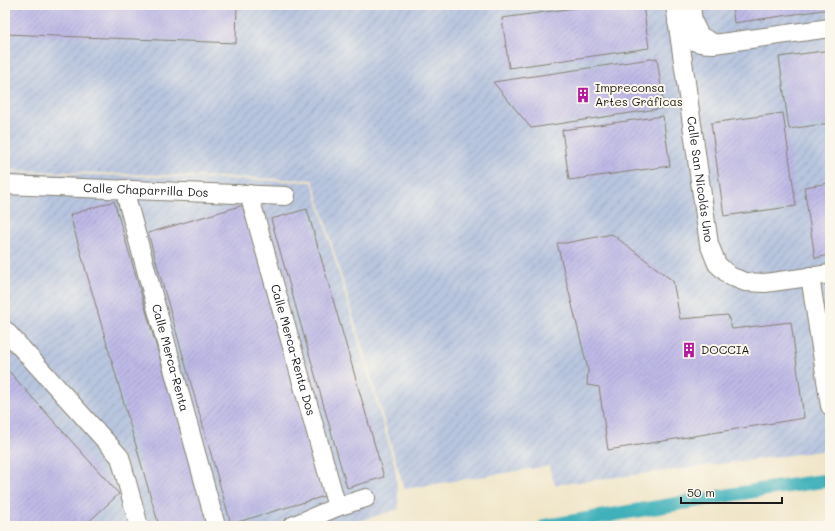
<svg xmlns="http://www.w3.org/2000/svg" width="835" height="531" font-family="Mali,sans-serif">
  <defs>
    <pattern id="industrial-furrows" width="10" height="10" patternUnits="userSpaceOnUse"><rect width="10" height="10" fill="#b8c5de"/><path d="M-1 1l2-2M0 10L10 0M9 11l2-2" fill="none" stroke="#9ea9be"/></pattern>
    <pattern id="building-hatch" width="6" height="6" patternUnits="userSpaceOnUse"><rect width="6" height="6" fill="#beb9e6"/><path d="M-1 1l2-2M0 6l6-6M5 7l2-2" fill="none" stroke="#a39ec5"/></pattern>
  </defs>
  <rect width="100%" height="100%" fill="#fbf7ec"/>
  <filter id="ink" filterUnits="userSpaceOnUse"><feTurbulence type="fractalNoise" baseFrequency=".025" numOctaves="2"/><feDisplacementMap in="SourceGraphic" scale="8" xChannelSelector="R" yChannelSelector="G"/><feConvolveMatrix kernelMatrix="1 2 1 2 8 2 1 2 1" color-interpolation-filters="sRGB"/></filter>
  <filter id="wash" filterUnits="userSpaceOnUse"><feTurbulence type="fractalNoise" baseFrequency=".012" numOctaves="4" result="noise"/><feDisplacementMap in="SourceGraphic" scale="16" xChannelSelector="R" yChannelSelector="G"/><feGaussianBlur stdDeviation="0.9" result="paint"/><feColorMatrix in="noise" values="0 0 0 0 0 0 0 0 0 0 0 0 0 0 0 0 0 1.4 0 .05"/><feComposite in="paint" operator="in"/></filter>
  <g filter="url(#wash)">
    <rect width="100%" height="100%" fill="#f0e5c8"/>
    <!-- industrial -->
    <path fill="url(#industrial-furrows)" d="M5,5H830V450L555,485L549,466L404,489L313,180L5,170Z
      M5,172L312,182L395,466L399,509L343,526H5Z"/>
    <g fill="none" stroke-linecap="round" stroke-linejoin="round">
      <!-- canal -->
      <path stroke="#41b1ba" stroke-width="14" d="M545,526L760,490L830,480"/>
    </g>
    <g id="blocks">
      <!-- building -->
      <path fill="url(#building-hatch)" d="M5,5H237L236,43L5,34Z
        M596,5H643L649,48L509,68L502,18Z
        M732,5H830V9L734,23Z
        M830,50V123L789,129L779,57Z
        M657,58L664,108L531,128L493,82Z
        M783,113L796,206L724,216L711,123Z
        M663,116L670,166L569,180L562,130Z
        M830,183V255L815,258L804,187Z
        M114,201L209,526H159L70,215Z
        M244,205L325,496L231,524L148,233Z
        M307,209L384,477L347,488L271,219Z
        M612,234L673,281L680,319L728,315L732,329L791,322L804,418L608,450L599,387L587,385L588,370L557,243H566Z
        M830,317V354L824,318Z
        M5,367L119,494L84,526H5Z"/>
    </g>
  </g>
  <g filter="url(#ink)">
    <use href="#blocks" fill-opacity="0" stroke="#868072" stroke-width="1"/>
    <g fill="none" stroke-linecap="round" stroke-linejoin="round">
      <defs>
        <g id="minor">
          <path id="s1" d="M675,5L709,244L717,264L730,276L745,282L765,283L830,274"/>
          <path d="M691,5L693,22L700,36L713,43"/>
          <path d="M677,22C689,40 691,44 714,44L830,28"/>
          <path id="s2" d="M5,185L286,196"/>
          <path id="s3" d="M124,189L216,526"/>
          <path id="s4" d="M249,194L337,507"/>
          <path d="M810,276L830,406"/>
          <path d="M5,330L120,457L139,526"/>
          <path d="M292,526L337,507L366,498"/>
        </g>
      </defs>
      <!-- minor casing -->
      <use href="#minor" stroke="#868072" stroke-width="20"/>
      <!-- minor -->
      <use href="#minor" stroke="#fff" stroke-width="18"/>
    </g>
  </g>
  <!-- icons -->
  <defs>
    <symbol id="building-bare" viewBox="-9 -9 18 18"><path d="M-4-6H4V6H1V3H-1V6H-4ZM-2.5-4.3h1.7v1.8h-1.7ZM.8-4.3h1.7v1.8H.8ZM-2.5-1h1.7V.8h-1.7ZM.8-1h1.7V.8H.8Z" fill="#b5179e" stroke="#fbf7ec" stroke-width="2.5" paint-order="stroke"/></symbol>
  </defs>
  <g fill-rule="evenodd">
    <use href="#building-bare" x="572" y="84" width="22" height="22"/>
    <use href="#building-bare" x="678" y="339" width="22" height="22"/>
  </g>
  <g text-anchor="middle" stroke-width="4" stroke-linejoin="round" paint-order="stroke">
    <!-- poi labels -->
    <g font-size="12" fill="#1c1c1c" stroke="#fbf7ec" text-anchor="start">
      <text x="595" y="92">Impreconsa<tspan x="595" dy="14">Artes Gráficas</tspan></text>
      <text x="701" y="354">DOCCIA</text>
    </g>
    <!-- street labels -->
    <g font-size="12" fill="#1c1c1c" stroke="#fbf7ec">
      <text dy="4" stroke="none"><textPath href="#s1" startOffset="176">Calle San Nicolás Uno</textPath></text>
      <text dy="4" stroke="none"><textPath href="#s2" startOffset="141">Calle Chaparrilla Dos</textPath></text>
      <text dy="4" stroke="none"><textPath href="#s4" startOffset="162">Calle Merca-Renta Dos</textPath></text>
      <text dy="4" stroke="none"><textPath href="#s3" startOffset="175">Calle Merca-Renta</textPath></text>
    </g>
  </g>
  <!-- margin -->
  <rect width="835" height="531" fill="none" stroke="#fbf7ec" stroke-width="20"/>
  <!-- scale -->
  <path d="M681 497v6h101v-6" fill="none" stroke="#1c1c1c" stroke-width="2"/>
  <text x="687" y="497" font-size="12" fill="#1c1c1c" stroke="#fbf7ec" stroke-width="3" paint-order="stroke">50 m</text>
</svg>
